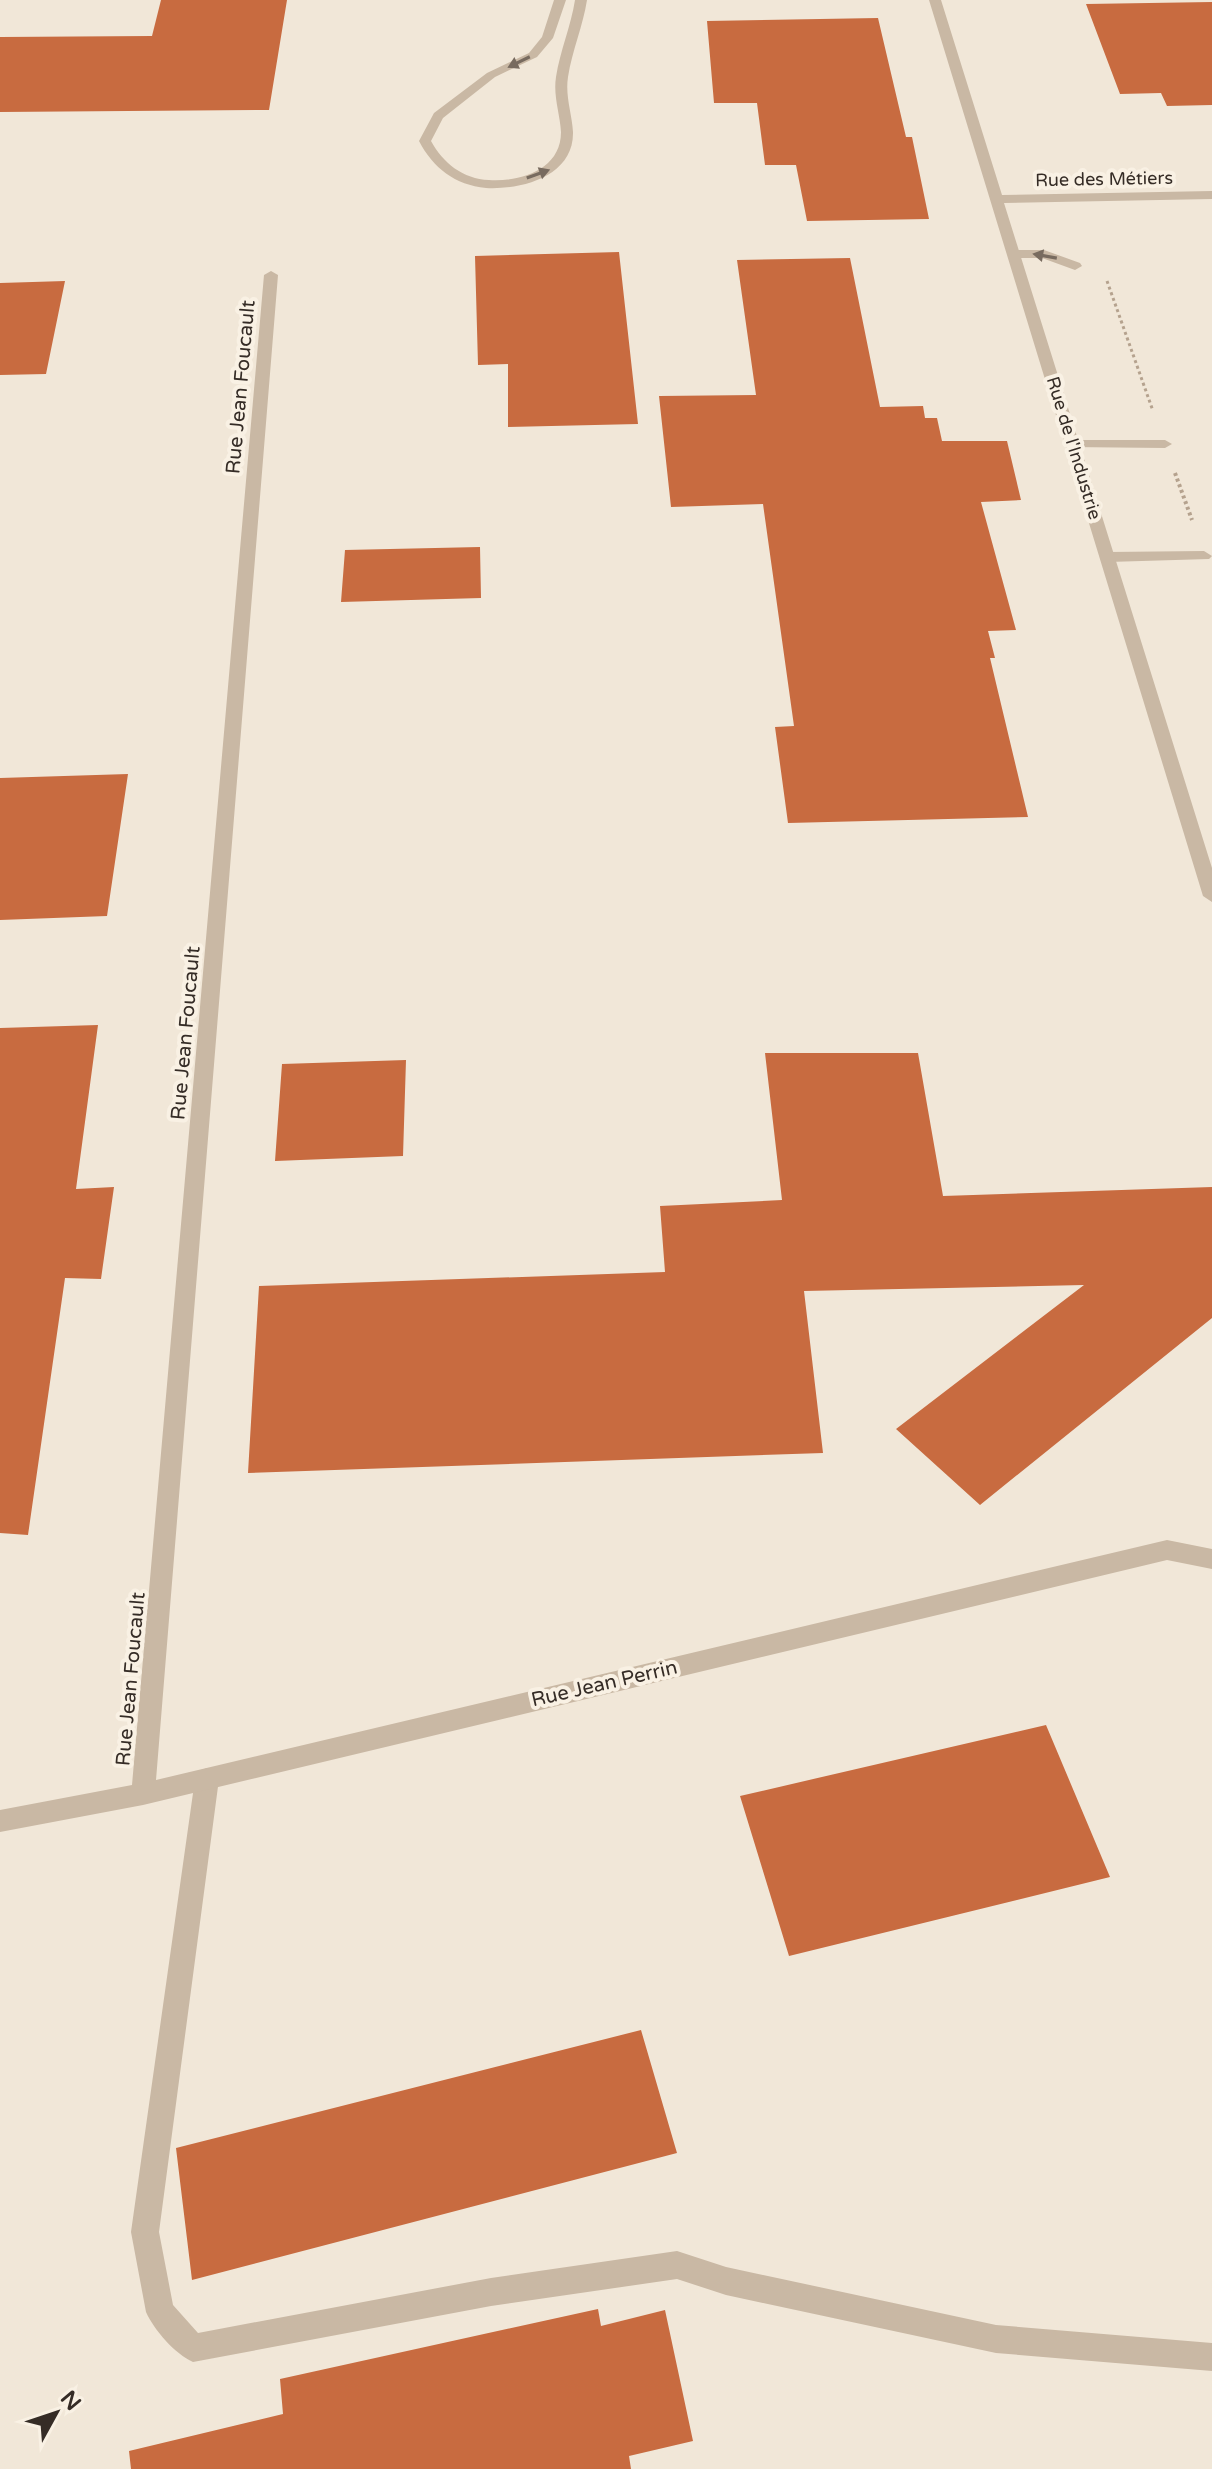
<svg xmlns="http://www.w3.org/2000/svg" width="1212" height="2469" font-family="'Varela Round',sans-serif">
  <rect width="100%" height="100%" fill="#f1e7d8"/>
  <!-- building -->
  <path fill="#c86b40" d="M161,0H287L269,110L0,112V37L152,36Z
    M1212,2V105L1167,106L1161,93L1120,94L1086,4Z
    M878,18L906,137H912L929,219L807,221L796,165H765L757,103H714L707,21Z
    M619,252L638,424L508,427V364L478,365L475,256Z
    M850,258L880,407L923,406L925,418H937L942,441H1007L1021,500L981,502L1016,630L988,631L995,658H990L1028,817L788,823L775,727L794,726L763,504L671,507L659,396L756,395L737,260Z
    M65,281L46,374L0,375V283Z
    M480,547L481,598L341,602L345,550Z
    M128,774L107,916L0,920V778Z
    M98,1025L76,1189L114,1187L101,1279L65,1278L28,1535L0,1533V1028Z
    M765,1053H918L943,1196L1212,1187V1318L980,1505L896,1429L1084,1285L804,1291L823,1453L248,1473L259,1286L665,1272L660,1206L782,1200Z
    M406,1060L403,1156L275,1161L282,1064Z
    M1046,1725L1110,1877L789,1956L740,1796Z
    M641,2030L677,2153L192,2280L176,2148Z
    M598,2309L601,2326L665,2310L693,2441L629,2456L631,2469H131L129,2451L283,2414L280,2379Z"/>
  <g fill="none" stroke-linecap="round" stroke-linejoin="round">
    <!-- path-far1 -->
    <path stroke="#b5a28e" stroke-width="3" stroke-dasharray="3 3" stroke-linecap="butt" d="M1107,281L1153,411"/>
    <!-- path -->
    <path stroke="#b5a28e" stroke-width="4" stroke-dasharray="3 3" stroke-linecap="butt" d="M1175,473L1192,520"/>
    <!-- service -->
    <path fill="#c9b8a4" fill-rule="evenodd" d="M554,0H566L553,38L537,57L495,77L443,118L431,141C443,163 463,179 489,180C520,182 561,170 561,132C560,114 553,96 556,77C560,51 571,26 575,0H587C583,26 572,51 568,77C565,96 572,114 573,132C574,176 522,190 486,188C455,185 433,168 419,141L434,113L487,73L529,53L542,37Z
      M1044,250L1080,263L1082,266L1075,270L1042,258H1014L1008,254L1014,250Z
      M1074,440H1165L1172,444L1165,448L1069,447L1067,444Z
      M1204,551L1212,556L1209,559L1108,562L1100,557L1108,552Z
      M207,1768L215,1771L219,1779L159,2232L173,2305L198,2333L491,2278L677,2251L726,2267L996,2325L1212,2343V2371L996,2353L726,2295L677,2279L491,2306L193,2362C175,2354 154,2330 146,2312L131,2232L195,1779L199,1771Z"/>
    <!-- minor -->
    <path fill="#c9b8a4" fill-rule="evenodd" d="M929,0H941L1002,195L1212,191V199L1004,203L1212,868V902L1203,896Z
      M271,271L278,275L156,1780L1167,1540L1212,1549V1569L1167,1560L143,1805L0,1832V1810L132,1785L264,275Z"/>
  </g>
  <!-- one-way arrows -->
  <defs><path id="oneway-solid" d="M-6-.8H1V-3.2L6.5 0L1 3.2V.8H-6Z" transform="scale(2)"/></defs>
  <g fill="#786b5f">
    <use href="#oneway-solid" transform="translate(519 62) rotate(154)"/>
    <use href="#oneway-solid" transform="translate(538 174) rotate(-20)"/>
    <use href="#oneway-solid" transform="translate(1045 256) rotate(-170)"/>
  </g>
  <g text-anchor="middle" stroke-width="8" stroke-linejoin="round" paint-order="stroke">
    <!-- far-street labels -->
    <g font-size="18" fill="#352c26" stroke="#f9f1e4">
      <text transform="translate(1104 179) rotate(-1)" y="6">Rue des Métiers</text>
      <text transform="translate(1074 448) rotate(73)" y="6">Rue de l'Industrie</text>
    </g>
    <!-- street labels -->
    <g font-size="20" fill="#352c26" stroke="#f9f1e4">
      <text transform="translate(240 387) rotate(-85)" y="7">Rue Jean Foucault</text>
      <text transform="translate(185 1033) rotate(-85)" y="7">Rue Jean Foucault</text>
      <text transform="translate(130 1679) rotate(-85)" y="7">Rue Jean Foucault</text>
      <text transform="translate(604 1683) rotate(-13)" y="7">Rue Jean Perrin</text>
    </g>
  </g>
  <!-- north arrow -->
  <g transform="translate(56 2413) rotate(50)" stroke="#f9f1e4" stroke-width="6" paint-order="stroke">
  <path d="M0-6L14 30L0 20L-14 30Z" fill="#352c26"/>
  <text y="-12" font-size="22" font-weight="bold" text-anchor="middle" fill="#352c26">N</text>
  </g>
</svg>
